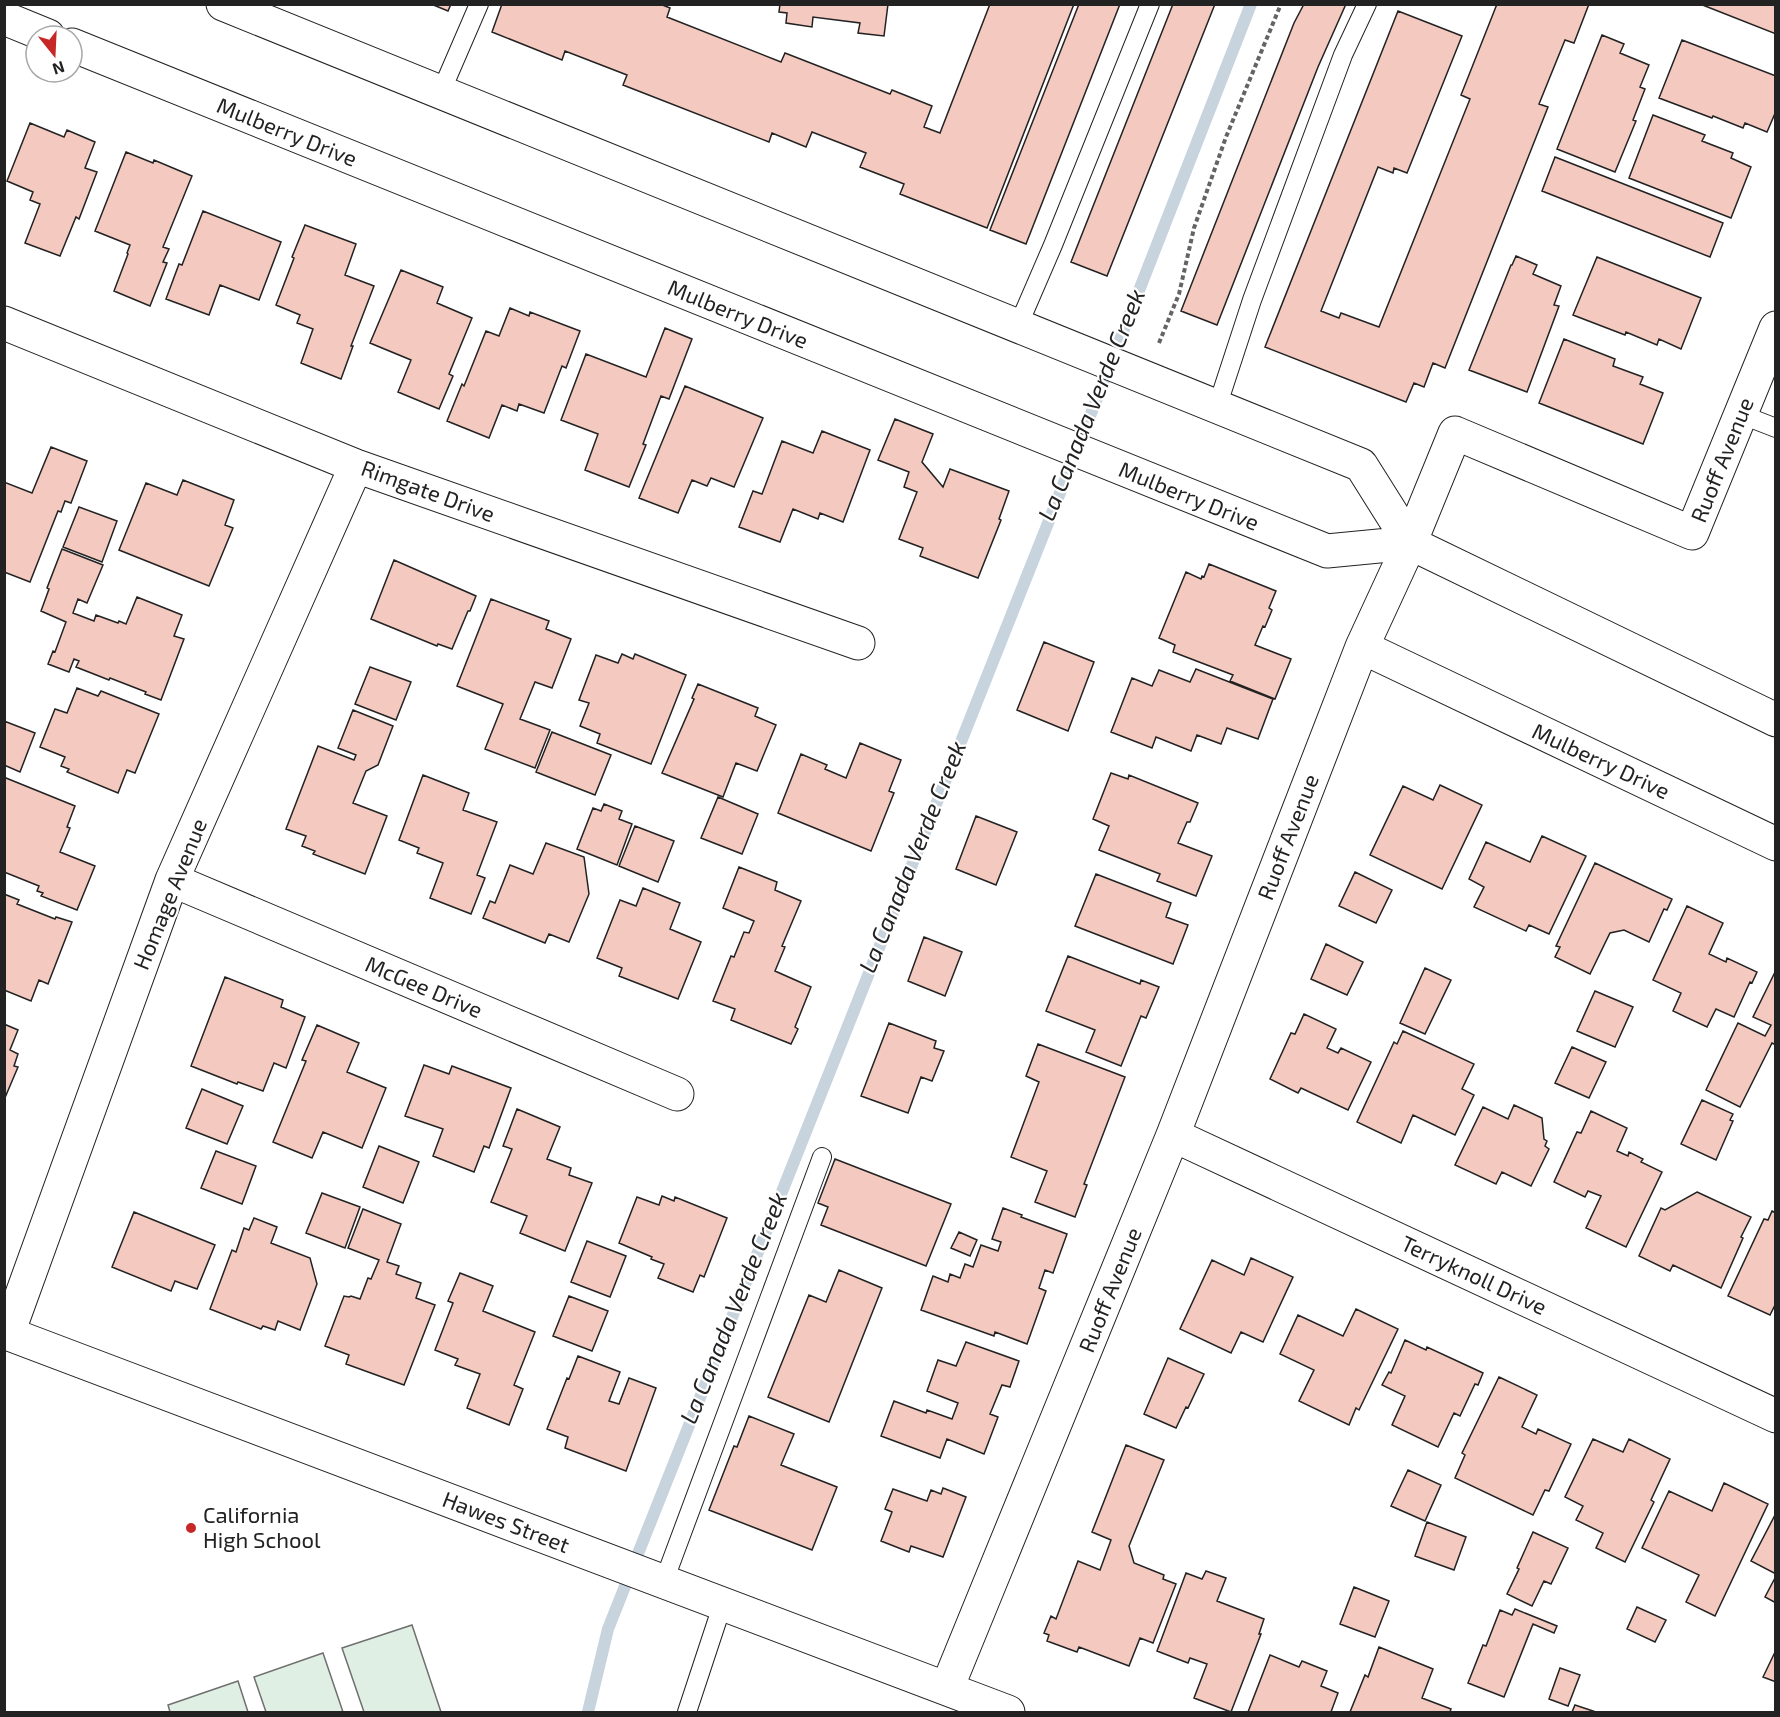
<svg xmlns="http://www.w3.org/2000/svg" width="1780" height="1717" font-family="'Exo 2',sans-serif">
  <rect width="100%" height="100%" fill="#fff"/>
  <!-- green -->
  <path fill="#e0efe3" stroke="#6f6f6f" stroke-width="1.5" d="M412,1625L441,1712H364L342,1648Z
    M323,1653L343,1712H266L254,1677Z
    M238,1681L248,1712H170L168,1705Z"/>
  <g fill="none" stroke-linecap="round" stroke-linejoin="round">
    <!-- stream -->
    <path stroke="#c7d3dd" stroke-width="12" d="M588,1712L608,1629L1056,503L1251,4"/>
  </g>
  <!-- building -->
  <path fill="#f3c9c0" stroke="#222" stroke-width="1.5" d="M431,4H451L448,11Z
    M502,4H660L670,8L667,17L781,62L785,53L890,94L892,90L932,106L924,127L940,133L990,4H1074L987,228L900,194L904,184L860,167L866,153L812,132L806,147L772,133L769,142L623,85L627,75L565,51L562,60L492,32Z
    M780,4H888L884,36L858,33L860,23L813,17L812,27L786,23L787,13L779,12Z
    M1079,4H1120L1026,244L990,230Z
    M1173,4H1215L1107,276L1071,262Z
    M1304,4H1346L1318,67L1217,325L1181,311L1294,23Z
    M1497,4H1589L1574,43L1565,40L1539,104L1548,107L1445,368L1433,363L1424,387L1414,383L1406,402L1265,347L1398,11L1462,36L1407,173L1394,168L1393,173L1378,167L1321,311L1339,318L1341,313L1379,327L1470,99L1461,95Z
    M1700,4H1776V34Z
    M1602,35L1624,44L1620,53L1649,65L1640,87L1645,89L1633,120L1636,121L1615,172L1557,149Z
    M1682,40L1776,76V111L1767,132L1745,123L1743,128L1713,116L1712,118L1659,98Z
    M1653,115L1705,135L1702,141L1733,153L1731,158L1751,167L1731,218L1629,178Z
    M30,123L64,137L67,130L95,142L85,168L97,172L79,219L76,217L60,256L25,243L40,204L30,200L33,192L7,181Z
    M126,152L153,163L154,160L192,176L163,247L169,249L163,262L167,263L150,306L114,291L128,254L127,253L130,245L95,231Z
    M1555,157L1723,223L1710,257L1542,191Z
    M203,211L281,242L259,300L220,285L209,315L166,299L179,264L182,265Z
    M305,225L356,244L345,275L374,286L351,346H353L341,379L301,363L313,329L297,323L300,315L276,305L294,258L292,257Z
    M1516,256L1537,265L1533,274L1561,286L1554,305L1559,306L1527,392L1469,370L1511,265H1512Z
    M1597,257L1701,298L1681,349L1659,339L1657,345L1626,332L1625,335L1573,315Z
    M401,270L443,287L437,303L472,318L449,374L453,376L439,409L398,392L411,360L370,343Z
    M510,308L529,316L530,312L580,331L566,368L562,366L544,413L519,404L517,411L502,405L489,438L447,421L462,384L464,386L486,331L499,336Z
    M665,328L692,339L669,399L661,396L643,444L646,445L629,487L585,470L598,434L561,420L586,354L646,377Z
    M1564,339L1615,359L1613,366L1643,377L1640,384L1663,393L1643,444L1539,403Z
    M685,386L763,418L734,487L711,478L707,486L692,480L678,513L639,498Z
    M895,419L933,434L922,462L943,487L950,469L1009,491L999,519L1001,520L978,578L920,556L923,548L899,539L917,492L904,487L909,472L878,460Z
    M822,431L870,450L843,522L820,513L818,519L793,509L780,542L739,527L753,491L762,494L782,441L813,453Z
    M51,447L87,461L71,503L65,501L61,512L58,511L30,582L4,572V482L32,493Z
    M183,480L234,500L225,525L233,528L209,586L119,550L146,483L177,495Z
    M79,507L117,521L102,562L63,547Z
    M62,549L103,565L87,603L78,599L73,613L94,621L96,615L118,623L119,621L126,624L137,597L182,615L174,636L184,639L161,700L145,694L146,692L110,678L109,680L76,667L79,661L74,659L69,672L48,664L53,651L55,652L66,622L41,611L49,589L47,588Z
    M394,560L476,596L470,611H468L452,649L438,644L437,646L371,619Z
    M1209,564L1276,591L1269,608L1272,610L1265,627L1263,626L1255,645L1291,659L1275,699L1230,681L1233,675L1173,652L1175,645L1159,638L1186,572L1201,579L1202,576L1204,577Z
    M491,599L549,621L546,629L571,639L552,688L535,682L520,719L550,730L535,768L485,749L503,704L457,686Z
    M1044,642L1094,662L1068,731L1017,710Z
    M622,654L633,659L635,654L686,675L651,764L597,743L600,734L580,726L589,703L579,700L596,655L618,663Z
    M370,667L411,682L396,720L355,704Z
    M1196,669L1273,699L1258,739L1227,728L1221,744L1197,735L1191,751L1156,737L1152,748L1111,732L1132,678L1152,686L1159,670L1190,682Z
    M698,684L758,708L755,716L776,725L757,771L736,763L723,797L662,773L694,699L692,698Z
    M77,688L98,696L101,691L159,714L135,773L127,770L118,793L67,772L69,769L61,766L65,757L40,747L55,709L67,713Z
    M353,710L393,726L378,765L366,771L353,803L387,816L365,874L313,854L315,851L302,846L306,836L286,829L318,746L354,760L356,755L338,748Z
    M4,721L35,733L20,772L4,765Z
    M552,732L611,755L595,795L536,772Z
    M860,743L901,760L889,791L894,793L871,851L778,813L801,754L827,765L825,769L846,778Z
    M1111,773L1128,779L1129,775L1198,803L1190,822H1187L1178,843L1212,856L1196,896L1157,881L1160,874L1099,850L1109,826L1093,819Z
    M423,775L469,793L463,810L497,822L477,875L485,878L471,914L430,898L443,863L417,853L419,848L399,840Z
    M6,778L75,806L67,827L70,828L60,852L95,866L77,910L41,896L43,893L37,891L39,886L4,872V782Z
    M1440,785L1482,805L1442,889L1370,855L1403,786L1433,800Z
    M718,797L758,814L742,854L701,838Z
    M604,804L622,811L619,819L632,824L617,865L577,849L593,808L601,811Z
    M976,816L1017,832L996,885L956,869Z
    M635,826L674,841L658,882L619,866Z
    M1542,836L1586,856L1549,934L1529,925L1526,931L1474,907L1484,887L1469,879L1486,842L1530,862Z
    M546,843L584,857L589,894L569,942L549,934L545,943L483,918L490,901L495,903L510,865L533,874Z
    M1595,863L1672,899L1667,910L1664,909L1649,942L1624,930L1610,933L1590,974L1555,957L1560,947L1556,946Z
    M739,867L777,882L775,890L801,901L782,946L785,947L775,971L811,987L795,1027L798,1029L791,1044L731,1020L735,1009L713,1001L731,956L734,957L744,932L749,933L754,921L723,908Z
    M1355,872L1392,890L1376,923L1339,906Z
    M1096,874L1171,903L1166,917L1188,925L1173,964L1075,926Z
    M643,888L680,903L670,929L701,942L678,999L619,976L622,968L597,958L620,900L636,906Z
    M4,894L19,900L17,904L55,919L56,917L72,922L48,984L39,980L31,1001L4,990Z
    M1687,906L1723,923L1709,954L1726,962L1727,958L1757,972L1752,983L1750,982L1734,1017L1716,1009L1707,1027L1673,1011L1681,993L1653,980Z
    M924,937L962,952L945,996L908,981Z
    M1326,944L1363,962L1347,995L1311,979Z
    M1068,956L1140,984L1141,980L1159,987L1146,1018L1141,1016L1121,1066L1086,1052L1095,1030L1046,1011Z
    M1425,968L1451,980L1425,1034L1400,1023Z
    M1776,970V1045L1772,1043L1740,1107L1706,1090L1738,1023L1765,1036L1771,1025L1753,1017Z
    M225,977L283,1000L281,1007L305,1017L286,1068L274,1063L263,1091L238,1082L237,1084L191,1066Z
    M1595,991L1633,1007L1615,1047L1577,1031Z
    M1304,1014L1336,1029L1327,1048L1338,1053L1341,1048L1371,1062L1348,1110L1301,1088L1298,1093L1270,1079L1291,1033L1295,1034Z
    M889,1023L936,1041L934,1048L944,1051L932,1081L921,1077L908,1113L861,1096Z
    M4,1024L18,1030L10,1050L18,1054L14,1066L18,1067L4,1100Z
    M317,1025L359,1043L347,1072L386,1088L362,1148L323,1132L312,1158L273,1142L306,1061L302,1060Z
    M1403,1031L1474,1064L1462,1089L1474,1095L1455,1135L1413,1115L1401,1143L1357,1122L1394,1042L1397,1044Z
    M1038,1044L1125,1077L1084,1184L1087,1185L1075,1217L1035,1202L1047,1171L1011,1157L1039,1082L1026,1076Z
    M1572,1047L1606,1062L1589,1098L1555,1083Z
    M424,1065L449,1074L452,1066L511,1088L489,1148L484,1146L474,1172L433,1156L443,1129L405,1116Z
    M202,1089L243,1106L227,1144L186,1128Z
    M1702,1100L1733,1114L1730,1120L1733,1121L1716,1160L1681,1144Z
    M1514,1105L1542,1118L1544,1139L1547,1141L1545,1146L1549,1149L1531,1186L1502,1172L1496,1184L1455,1165L1483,1107L1508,1119Z
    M517,1109L560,1127L547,1159L571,1168L569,1175L592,1183L565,1251L520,1233L527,1216L491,1202L512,1149L503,1146Z
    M1591,1111L1627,1128L1617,1151L1628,1156L1629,1152L1643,1159L1641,1162L1662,1172L1626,1247L1586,1228L1601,1196L1588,1191L1585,1197L1554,1182L1577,1132L1581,1133Z
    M379,1146L419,1162L403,1203L363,1187Z
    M216,1151L256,1166L242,1204L201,1188Z
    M835,1159L951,1204L926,1266L821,1225L828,1207L818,1203Z
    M1697,1192L1751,1217L1741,1237L1743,1238L1721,1288L1673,1265L1670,1271L1639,1256L1661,1208L1665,1210Z
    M322,1193L360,1207L345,1248L306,1233Z
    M662,1196L674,1201L675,1197L727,1218L704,1277L700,1275L693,1292L658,1278L664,1264L651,1259L652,1257L619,1243L637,1197L659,1205Z
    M1003,1208L1022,1215L1021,1217L1067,1234L1053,1273L1045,1270L1039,1288L1046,1291L1027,1344L995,1332L994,1336L921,1310L933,1276L948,1282L950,1274L960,1278L965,1264L973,1267L981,1245L998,1251L1001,1242L992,1239Z
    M363,1209L401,1224L387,1262L399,1266L396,1274L421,1283L416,1298L435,1305L404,1385L346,1364L349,1355L325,1346L344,1296L349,1297L351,1296L360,1299L368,1278L371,1279L379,1260L348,1248Z
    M1772,1211L1776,1213V1303L1770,1315L1728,1296L1764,1219L1768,1220Z
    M134,1212L215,1245L197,1289L175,1281L171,1291L112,1267Z
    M254,1218L277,1227L271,1243L310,1258L317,1284L300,1330L278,1321L275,1330L263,1326L261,1329L210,1309L232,1250L236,1252L244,1228L249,1230Z
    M959,1232L977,1240L970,1256L951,1248Z
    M587,1241L626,1256L610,1297L571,1282Z
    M1251,1258L1293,1277L1263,1342L1241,1332L1231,1353L1180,1329L1212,1260L1244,1275Z
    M839,1270L882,1288L829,1422L768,1397L809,1295L826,1302Z
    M460,1273L493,1286L483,1311L535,1332L514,1385L523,1389L509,1425L467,1408L480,1374L455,1365L458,1359L435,1350L453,1303L448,1301Z
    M569,1296L608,1311L592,1351L553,1336Z
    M1356,1309L1398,1329L1359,1410L1356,1408L1349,1425L1299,1401L1314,1370L1280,1354L1298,1315L1343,1336Z
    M1405,1340L1426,1350L1427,1347L1483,1373L1478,1385L1475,1384L1460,1416L1454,1413L1438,1447L1392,1425L1405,1396L1382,1385L1389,1372L1391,1373Z
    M966,1342L1019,1361L1010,1387L1002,1385L990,1414L998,1417L984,1454L947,1439L940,1458L881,1436L894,1401L926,1413L927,1410L952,1419L958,1403L927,1391L938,1360L956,1366Z
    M578,1356L620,1372L609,1401L619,1404L629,1378L656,1388L626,1471L565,1448L568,1437L547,1429L567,1378L569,1379Z
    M1168,1358L1204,1374L1188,1408L1186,1407L1176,1428L1144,1414Z
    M1499,1377L1537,1395L1522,1427L1536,1434L1538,1429L1571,1444L1549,1491L1545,1490L1533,1515L1455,1478L1465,1455L1462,1453Z
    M749,1416L794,1434L781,1465L837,1487L812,1550L709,1510L734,1446L737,1447Z
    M1593,1439L1623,1452L1629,1439L1670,1459L1651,1500L1654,1502L1625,1562L1596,1548L1603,1533L1576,1520L1583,1506L1565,1497Z
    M1126,1445L1164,1460L1129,1546L1134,1563L1164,1575L1163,1579L1176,1584L1153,1643L1140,1638L1129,1666L1079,1647L1077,1652L1047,1641L1049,1635L1044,1633L1051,1616L1056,1619L1078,1561L1100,1570L1111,1540L1092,1532Z
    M1408,1470L1441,1485L1425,1521L1391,1506Z
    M1724,1483L1768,1504L1715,1616L1686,1602L1699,1575L1642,1548L1669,1491L1712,1511Z
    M943,1488L966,1497L943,1557L911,1546L909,1552L881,1541L892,1512L885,1509L893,1489L927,1501L931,1490L941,1494Z
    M1775,1515H1776V1574L1751,1561Z
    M1427,1522L1466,1537L1454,1570L1415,1556Z
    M1533,1532L1568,1548L1551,1584L1544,1581L1532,1606L1507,1594L1519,1569L1517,1568Z
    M1206,1571L1226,1578L1217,1601L1264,1619L1259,1634H1261L1231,1712L1194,1698L1207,1664L1190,1658L1188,1663L1157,1651L1186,1573L1202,1579Z
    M1776,1576V1603L1765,1597Z
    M1354,1587L1389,1601L1375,1637L1340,1624Z
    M1637,1607L1666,1620L1655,1642L1627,1629Z
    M1515,1609L1557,1626L1554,1633L1533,1624L1504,1697L1468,1683L1483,1645L1486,1646L1500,1610L1512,1615Z
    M1379,1647L1433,1669L1422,1698L1451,1709L1450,1712H1350L1365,1675L1368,1677Z
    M1776,1650V1682L1763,1677Z
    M1270,1655L1299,1667L1302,1661L1327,1671L1321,1686L1338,1693L1331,1712H1248Z
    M1560,1668L1580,1675L1568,1706L1549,1699Z
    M1575,1705L1596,1712H1572Z"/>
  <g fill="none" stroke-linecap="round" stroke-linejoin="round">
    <defs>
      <path id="service" d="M441,92L479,4
        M1018,326L1053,245L1150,4
        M1217,407L1252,300L1343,55L1367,4
        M1740,414L1776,428
        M664,1581L822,1157
        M687,1712L723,1603"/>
      <path id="minor" d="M4,323L356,466L858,643
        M1362,647L1776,844
        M172,880L677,1094
        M1173,1135L1776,1416
        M4,1332L1008,1712
        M8,1333L172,880L356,466
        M947,1688L1173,1135L1362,647L1410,543L1455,433L1692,533L1776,328"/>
      <path id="primary" d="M223,4L1361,465L1410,543
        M4,18L48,36
        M72,45L1327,551L1410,543L1776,720"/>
    </defs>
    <!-- service casing -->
    <use href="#service" stroke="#222" stroke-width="20"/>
    <!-- minor casing -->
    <use href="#minor" stroke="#222" stroke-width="35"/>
    <!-- primary casing -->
    <use href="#primary" stroke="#222" stroke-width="35"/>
    <!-- path -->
    <path stroke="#646464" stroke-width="4" stroke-dasharray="4.5 3" stroke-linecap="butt" d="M1159,343L1179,294L1194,228L1226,137L1281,4"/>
    <!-- service -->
    <use href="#service" stroke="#fff" stroke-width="18"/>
    <!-- minor -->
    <use href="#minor" stroke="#fff" stroke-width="33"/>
    <!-- primary -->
    <use href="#primary" stroke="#fff" stroke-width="33"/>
  </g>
  <!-- markers -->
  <circle fill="#c62828" stroke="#fff" stroke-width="2" cx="191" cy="1528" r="6"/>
  <g text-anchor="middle" stroke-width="4.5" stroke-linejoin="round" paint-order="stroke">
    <!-- street labels -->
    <g font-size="22" fill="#222" stroke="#fff">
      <text transform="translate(287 132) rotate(22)" y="8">Mulberry Drive</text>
      <text transform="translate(738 314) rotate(22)" y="8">Mulberry Drive</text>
      <text transform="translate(1722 460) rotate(-68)" y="8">Ruoff Avenue</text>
      <text transform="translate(428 491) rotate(20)" y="8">Rimgate Drive</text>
      <text transform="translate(1189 496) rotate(22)" y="8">Mulberry Drive</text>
      <text transform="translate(1601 761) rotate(25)" y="8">Mulberry Drive</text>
      <text transform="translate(1288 837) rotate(-69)" y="8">Ruoff Avenue</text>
      <text transform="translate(170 894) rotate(-68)" y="8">Homage Avenue</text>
      <text transform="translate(424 987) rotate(23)" y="8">McGee Drive</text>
      <text transform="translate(1474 1275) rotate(25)" y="8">Terryknoll Drive</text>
      <text transform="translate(1110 1290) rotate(-68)" y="8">Ruoff Avenue</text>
      <text transform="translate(506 1522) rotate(21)" y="8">Hawes Street</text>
    </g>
    <!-- poi labels -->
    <g font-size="22" fill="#222" stroke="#fff" text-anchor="start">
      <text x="203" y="1523">California<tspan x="203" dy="25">High School</tspan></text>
    </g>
    <!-- water labels -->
    <g font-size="24" font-style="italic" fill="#222" stroke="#fff">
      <text transform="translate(1092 405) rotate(-68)" y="8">La Canada Verde Creek</text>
      <text transform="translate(913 857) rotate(-68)" y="8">La Canada Verde Creek</text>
      <text transform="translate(734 1308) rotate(-68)" y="8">La Canada Verde Creek</text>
    </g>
  </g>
  <!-- border -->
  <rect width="1780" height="1717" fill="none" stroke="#222222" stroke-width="12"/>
  <!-- north arrow -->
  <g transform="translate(54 54) rotate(162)"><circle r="28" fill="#ffffff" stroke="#a7a7a7" stroke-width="1.5"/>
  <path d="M0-4.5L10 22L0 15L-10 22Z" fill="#c62828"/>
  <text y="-9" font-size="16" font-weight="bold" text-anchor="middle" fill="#222222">N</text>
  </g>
</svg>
